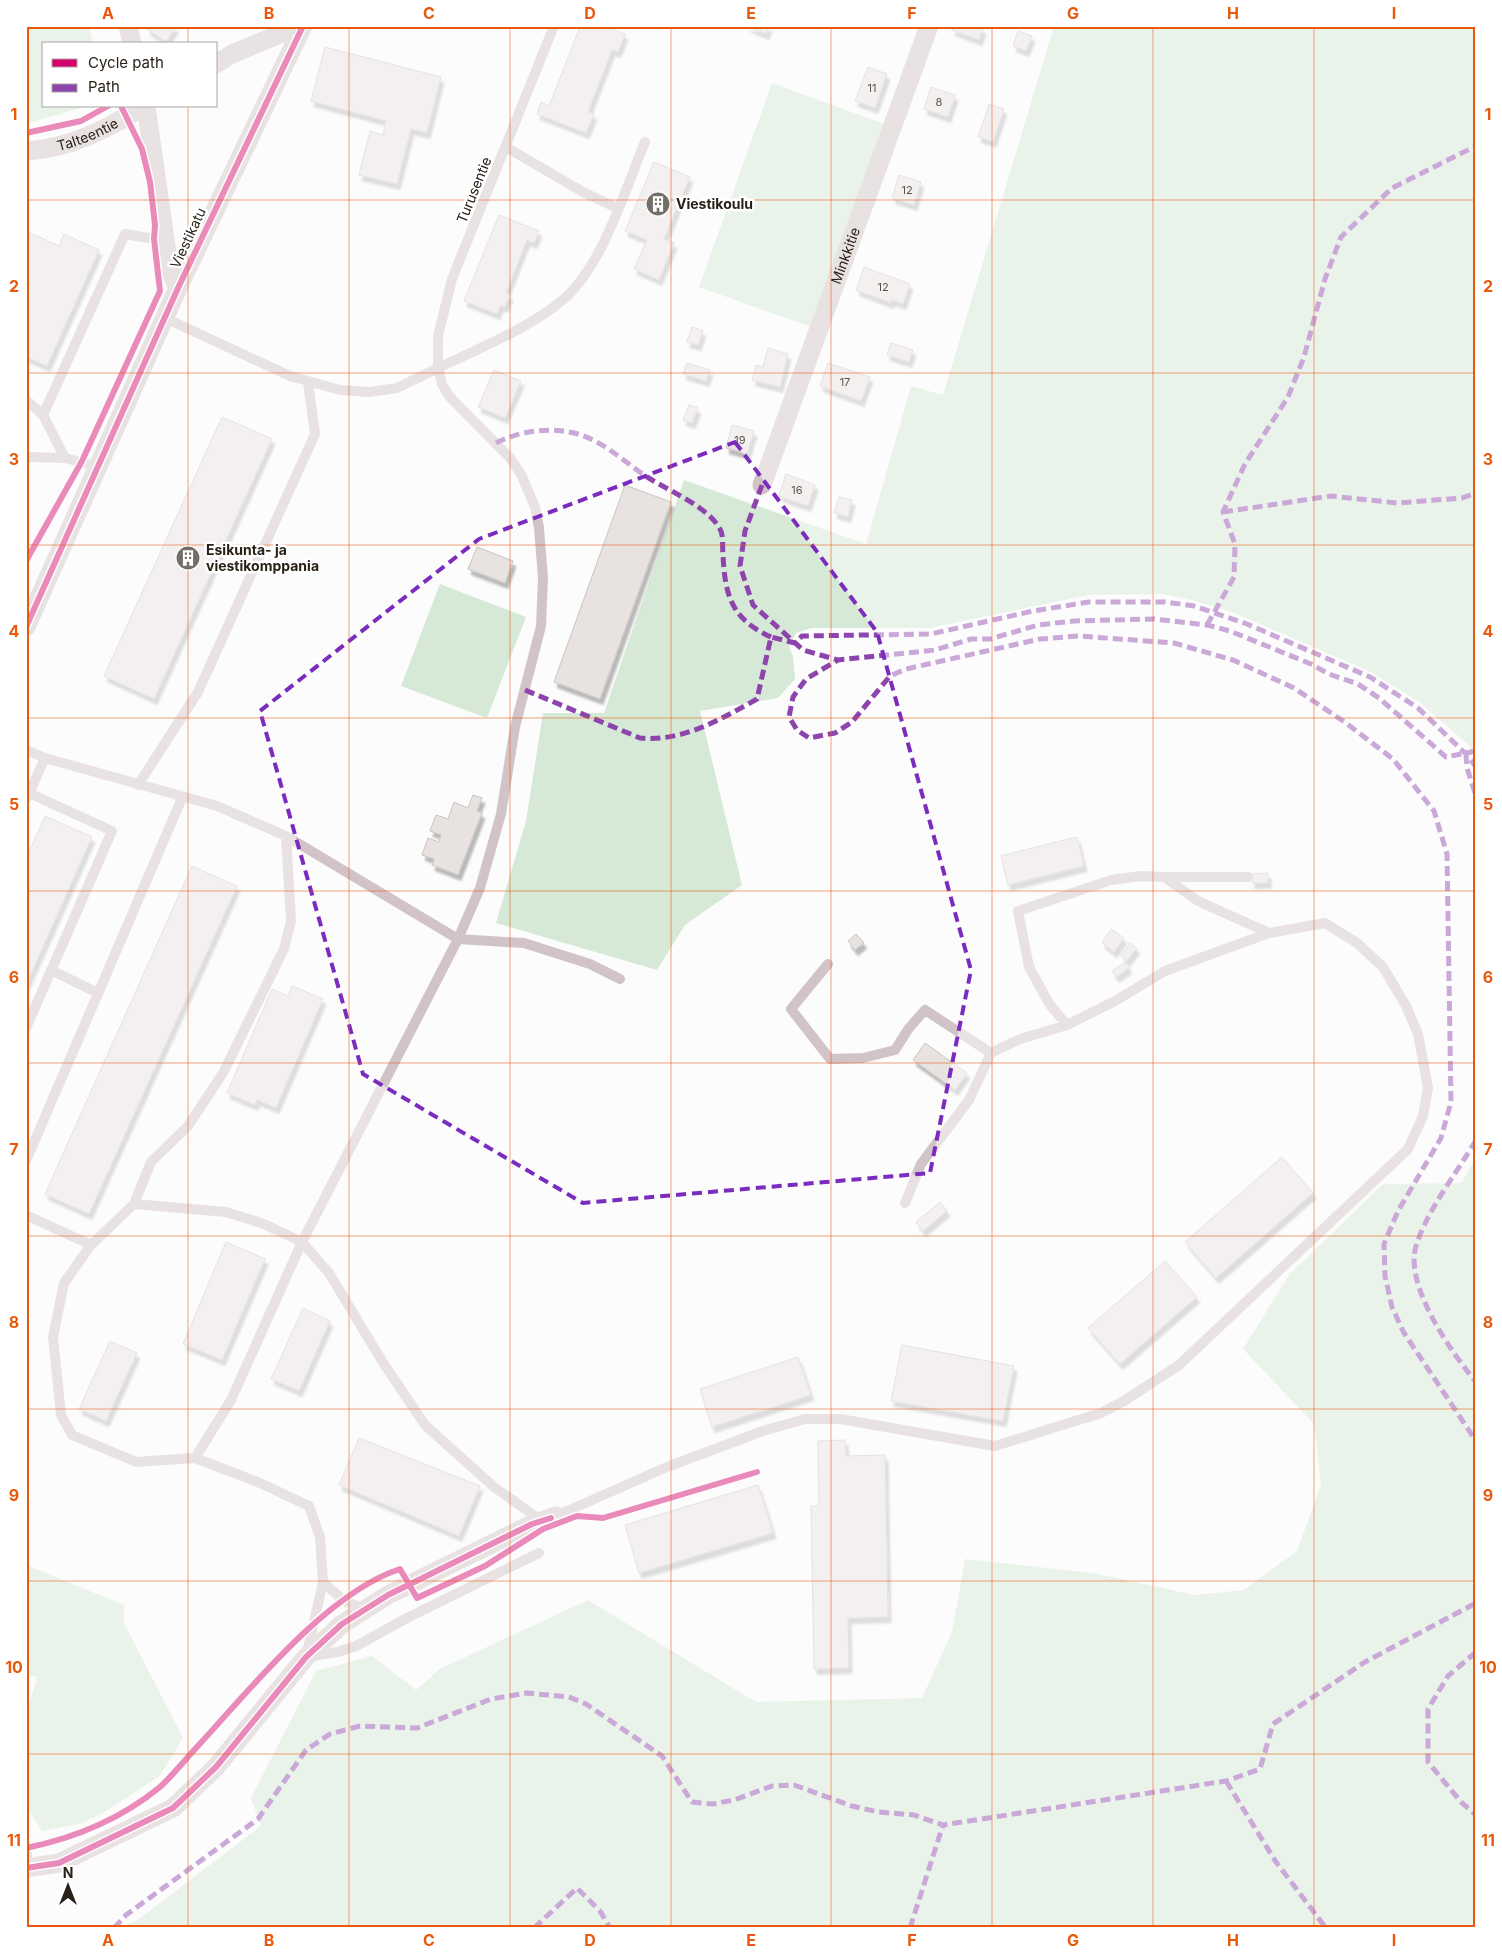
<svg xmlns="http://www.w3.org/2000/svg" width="1502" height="1954" font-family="Inter,sans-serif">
  <defs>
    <filter id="shadow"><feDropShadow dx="3" dy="5.5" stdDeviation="1" flood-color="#0004"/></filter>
  </defs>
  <rect width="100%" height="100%" fill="#fcfcfc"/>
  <!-- green -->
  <path fill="#d6e9d6" d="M26,26H89L93,44H44V106H88L26,124Z
    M1054,26H1476V765L1470,746L1419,702L1371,672L1234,613L1192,600L1161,594L1089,595L929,628H812L796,633L789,647L793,656L795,679L778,698L700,711L742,885L685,925L657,970L496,923L526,821L543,713H604L684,480L866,544L911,386L943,395Z
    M772,83L887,125L811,327L699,287Z
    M440,584L526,617L487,718L401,686Z
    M1476,1158V1928H117L136,1921L261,1826L251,1798L316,1671L372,1656L416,1690L440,1669L588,1600L756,1702L922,1698L952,1632L965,1559L1093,1573L1195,1595L1244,1590L1297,1551L1321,1485L1314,1424L1243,1349L1289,1275L1383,1184L1461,1183Z
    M26,1565L124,1605V1623L183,1738L160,1776L106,1811L83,1823L42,1831L26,1806V1717L37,1677L26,1674Z"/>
  <!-- building -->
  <path fill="#e8e3e0" stroke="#cac4c1" filter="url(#shadow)" d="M149,26H176L166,42L147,29Z
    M578,26H605L625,34L618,52L612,50L588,112L594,114L586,133L537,114L541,102L549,106L580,27Z
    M747,26H769L766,34Z
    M954,26H976L983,29L979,40L952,30Z
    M1018,31L1032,36L1026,51L1013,46Z
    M325,47L441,77L427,133L411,129L397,184L359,175L370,131L383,135L386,121L311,101Z
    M868,67L887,74L875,108L855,101Z
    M931,87L955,95L948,117L924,109Z
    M989,104L1004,109L993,142L978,137Z
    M654,162L690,177L664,239L674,243L659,280L634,269L647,240L625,231Z
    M899,175L921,182L914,205L892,198Z
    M499,215L539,231L534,243L527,240L506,293L510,295L505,307L501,305L497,314L464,301Z
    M26,231L59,246L64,234L99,250L47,366L26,357Z
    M864,267L910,284L903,304L892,300L891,303L856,290Z
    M692,327L703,331L698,345L687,342Z
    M891,343L913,350L909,362L887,355Z
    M768,348L788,354L780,387L752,380L756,365L763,367Z
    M687,363L710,370L706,381L683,374Z
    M828,363L870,377L861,401L820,386Z
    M494,370L521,381L505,418L478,407Z
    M689,405L698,408L692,423L683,420Z
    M222,417L272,439L154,699L104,676Z
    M732,425L754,431L747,454L726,448Z
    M786,474L815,485L808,506L779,496Z
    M625,485L671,502L600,699L554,682Z
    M839,497L852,500L848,517L834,513Z
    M477,547L513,561L505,583L468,569Z
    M473,795L482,798L477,811L482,813L458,875L432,865L434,859L422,855L428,838L439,842L441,835L430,831L436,815L448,819L454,802L468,808Z
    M45,816L92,837L26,985V859Z
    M1077,837L1084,866L1008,885L1001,856Z
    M192,866L237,886L89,1214L45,1194Z
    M1268,873V883H1252V874Z
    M1111,929L1124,938L1114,952L1102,943Z
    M856,934L864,943L855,950L848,941Z
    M1130,943L1137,948L1127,961L1121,956Z
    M1125,962L1129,968L1116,977L1112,971Z
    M292,986L323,999L276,1108L257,1100L255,1105L227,1093L272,989L288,996Z
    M925,1043L967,1073L955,1090L913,1060Z
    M1282,1157L1313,1193L1216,1278L1185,1242Z
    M940,1202L947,1211L923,1231L916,1222Z
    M226,1242L265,1259L222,1360L183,1344Z
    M1165,1261L1197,1297L1120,1364L1088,1328Z
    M303,1308L330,1321L299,1391L271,1379Z
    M110,1341L137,1353L106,1421L79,1409Z
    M902,1345L1014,1366L1003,1421L891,1401Z
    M798,1357L811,1395L712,1427L700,1389Z
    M359,1438L480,1486L459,1536L339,1485Z
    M845,1440L846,1456L885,1455L888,1617L848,1618L849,1668L814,1669L811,1506H819L818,1441Z
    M758,1485L773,1533L639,1573L625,1525Z"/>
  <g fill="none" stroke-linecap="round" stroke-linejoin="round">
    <!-- lane -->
    <path stroke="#d2c4c6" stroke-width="10" d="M554,26L452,279L438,336V368C478,349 532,327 565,298C603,264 625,190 645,142
      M506,147L583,192L617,208
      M165,318L290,376L340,390L369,392L397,388L438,368L442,384L449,396L510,458L521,474L535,507L539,528L543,578L541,626L515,727L501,814L480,888L458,939L302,1242L231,1400L195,1458
      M26,400L43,415L65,458
      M43,415L125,234L154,239H166
      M26,457L65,458L99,467
      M26,750L45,758L217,806L286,836L458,939L524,943L590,964L620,979
      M138,785L198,692L315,434L308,382
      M27,798L45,758
      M1164,877H1248
      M51,970L98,993
      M1067,1025L1050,1005L1029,967L1018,911L1111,880L1141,876L1164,877L1198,901L1269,933
      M26,1028L112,831L29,793
      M26,1161L182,798
      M905,1203L921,1164L969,1100L991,1053
      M134,1204L151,1162L188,1126L223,1073L284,949L291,921L286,836
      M26,1215L91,1245
      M556,1516L667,1467L763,1431L805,1419H840L995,1446L1101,1413L1124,1401L1179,1365L1408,1149L1423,1116L1428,1088L1418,1034L1406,1006L1383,967L1357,943L1325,923L1269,933L1165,971L1115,1001L1067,1025L1020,1039L991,1053L925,1010L909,1028L895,1050L863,1058L830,1059L791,1009L828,964
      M539,1553L407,1618L356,1646L338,1652L306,1657L323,1582L320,1537L309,1506L260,1483L195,1458L136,1462L72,1435L61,1415L53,1337L64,1283L91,1245L134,1204L226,1212L264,1224L302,1242L329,1273L382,1361L425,1425L494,1487L542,1521
      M323,1582L344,1601L365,1609
      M26,1846L28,1868"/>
    <!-- street -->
    <g stroke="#d2c4c6" stroke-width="19">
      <path d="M128,26L132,44"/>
      <path d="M216,64L232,54L299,26"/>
      <path d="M146,106L169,267L178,288"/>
      <path id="s1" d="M26,151C70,148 107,130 143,106"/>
      <path id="s2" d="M762,485L929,26"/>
      <path d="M26,627L178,288L303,26"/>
      <path d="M26,1868L59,1863L173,1808L216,1767L306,1657L342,1624L388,1595L532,1524L556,1516"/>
    </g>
    <!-- quiet -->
    <path stroke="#8e44ad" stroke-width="5" stroke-dasharray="10 5" stroke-linecap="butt" d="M496,443C519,431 548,427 574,433C604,440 627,465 652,480C672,492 709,508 720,529C724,536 722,546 723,555C725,595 731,619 771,637
      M762,485L745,531L740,566L753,605L803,650L838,660
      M1223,512L1331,496L1397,503L1462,498L1476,493
      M1207,625L1234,577L1235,544L1223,512L1245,464L1288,397L1304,357L1325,279L1341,237L1392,188L1476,146
      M525,690L640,738C683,742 721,719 757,699L771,637L795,643L802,636L931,634L1033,611L1089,602H1165L1194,606L1247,624L1370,677L1418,708L1466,754L1476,767
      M1476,751L1446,757L1379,698L1358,684L1329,674L1311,664L1230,631L1207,625L1154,619L1074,621L1038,625L990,639H971L935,650L838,660L806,679L793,697L789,717L797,730L809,738L835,733L852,722L890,676L906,669L1040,639L1079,636L1174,643L1233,660L1294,688L1346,723L1393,759L1434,811L1447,854L1451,1102L1441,1138L1398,1211L1384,1244L1385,1276L1392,1307L1404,1333L1476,1441
      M1466,754L1467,768L1476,796
      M1476,1140C1457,1173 1427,1210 1416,1246C1404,1286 1452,1353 1476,1382
      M1476,1652L1448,1676L1428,1709V1762L1461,1802L1476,1815
      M1226,1781L1276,1862L1326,1928
      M114,1928L126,1915L258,1819L306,1750L330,1734L360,1726L417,1728L491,1699L527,1693L569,1697L586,1704L662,1756L692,1802L713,1804L734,1800L772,1786L794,1785L852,1806L878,1812L914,1815L943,1825L1226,1781L1260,1769L1273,1724L1365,1662L1476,1603
      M534,1928L577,1888L600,1911L610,1928
      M910,1928L943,1825"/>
    <defs>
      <path id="cycleway" d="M26,133L81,121L108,106
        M26,561L82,461L160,291L154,239L155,225L150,182L142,149L121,106
        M26,627L178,288L303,26
        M26,1848C75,1838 121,1819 160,1787C173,1775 184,1761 196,1748C249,1691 326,1593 400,1569L417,1598L485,1566L543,1529L577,1516L603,1518L757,1472
        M26,1868L59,1863L173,1808L216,1767L306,1657L342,1624L388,1595L532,1524L551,1518"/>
    </defs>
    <!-- cycleway casing -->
    <use href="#cycleway" stroke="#fff" stroke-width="9"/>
    <!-- cycleway -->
    <use href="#cycleway" stroke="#d6006c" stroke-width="6"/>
  </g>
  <!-- marked area -->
  <path d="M0 0H1502V1954H0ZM735,442L877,632L971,970L930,1173L583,1203L363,1074L260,711L479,539Z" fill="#fcfcfc" fill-opacity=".55" fill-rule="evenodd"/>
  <path fill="none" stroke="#7b2cbf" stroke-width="4" stroke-dasharray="10 6" stroke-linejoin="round" d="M735,442L877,632L971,970L930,1173L583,1203L363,1074L260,711L479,539Z"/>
  <!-- grid -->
  <path fill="none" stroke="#e8590c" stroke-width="1" stroke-opacity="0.55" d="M188,26V44M349,26V1928M510,26V1928M671,26V1928M831,26V1928M992,26V1928M1153,26V1928M1314,26V1928M188,106V1928M26,200H1476M26,373H1476M26,545H1476M26,718H1476M26,891H1476M26,1063H1476M26,1236H1476M26,1409H1476M26,1581H1476M26,1754H1476"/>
  <!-- icons -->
  <defs>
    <symbol id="building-disc" viewBox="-11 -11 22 22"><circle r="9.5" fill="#736e67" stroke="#fff"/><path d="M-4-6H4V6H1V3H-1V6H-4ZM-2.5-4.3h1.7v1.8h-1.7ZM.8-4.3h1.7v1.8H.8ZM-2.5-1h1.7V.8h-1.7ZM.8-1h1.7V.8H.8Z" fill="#fff"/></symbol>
  </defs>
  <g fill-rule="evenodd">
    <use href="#building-disc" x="644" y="190" width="28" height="28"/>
    <use href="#building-disc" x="174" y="544" width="28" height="28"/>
  </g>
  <g text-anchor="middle" stroke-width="5" stroke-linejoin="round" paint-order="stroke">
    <!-- number labels -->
    <g font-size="11" fill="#5c544c">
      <text x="872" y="92">11</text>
      <text x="939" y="106">8</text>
      <text x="907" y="194">12</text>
      <text x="883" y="291">12</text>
      <text x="845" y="386">17</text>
      <text x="740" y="444">19</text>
      <text x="797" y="494">16</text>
    </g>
    <!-- street labels -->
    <g font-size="14" fill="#292117" stroke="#fff">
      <text dy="5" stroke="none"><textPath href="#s1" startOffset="64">Talteentie</textPath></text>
      <text transform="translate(474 190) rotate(-68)" y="5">Turusentie</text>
      <text transform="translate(188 238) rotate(-65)" y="5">Viestikatu</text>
      <text dy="5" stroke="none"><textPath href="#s2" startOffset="244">Minkkitie</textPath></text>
    </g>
    <!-- poi labels -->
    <g font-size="14" font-weight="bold" fill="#292117" stroke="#fff" text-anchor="start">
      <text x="676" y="209">Viestikoulu</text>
      <text x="206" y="555">Esikunta- ja<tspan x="206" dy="16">viestikomppania</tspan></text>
    </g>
  </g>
  <!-- border -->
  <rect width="1502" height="1954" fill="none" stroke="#ffffff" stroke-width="55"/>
  <!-- legend -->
  <rect x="42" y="42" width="175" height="65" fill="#ffffff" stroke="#a9a6a2"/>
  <rect x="52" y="59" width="25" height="8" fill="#d6006c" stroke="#a9a6a2"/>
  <text x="88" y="68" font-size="15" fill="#292117">Cycle path</text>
  <rect x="52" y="84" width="25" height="8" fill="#8e44ad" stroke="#a9a6a2"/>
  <text x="88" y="92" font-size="15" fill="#292117">Path</text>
  <!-- north arrow -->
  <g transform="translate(68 1886)" stroke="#ffffff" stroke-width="4" paint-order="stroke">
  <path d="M0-4L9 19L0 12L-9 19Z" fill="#292117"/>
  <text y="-8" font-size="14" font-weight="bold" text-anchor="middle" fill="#292117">N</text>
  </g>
  <rect x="28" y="28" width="1446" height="1898" fill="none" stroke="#e8590c" stroke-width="2"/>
  <g font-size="16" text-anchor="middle" font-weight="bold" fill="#e8590c">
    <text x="108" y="19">A</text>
    <text x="269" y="19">B</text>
    <text x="429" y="19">C</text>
    <text x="590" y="19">D</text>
    <text x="751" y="19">E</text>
    <text x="912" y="19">F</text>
    <text x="1073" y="19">G</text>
    <text x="1233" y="19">H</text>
    <text x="1394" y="19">I</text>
    <text x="14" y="120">1</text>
    <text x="1488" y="120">1</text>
    <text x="14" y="292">2</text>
    <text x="1488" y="292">2</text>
    <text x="14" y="465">3</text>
    <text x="1488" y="465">3</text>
    <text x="14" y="637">4</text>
    <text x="1488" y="637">4</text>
    <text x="14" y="810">5</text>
    <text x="1488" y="810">5</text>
    <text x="14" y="983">6</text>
    <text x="1488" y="983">6</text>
    <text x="14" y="1155">7</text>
    <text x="1488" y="1155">7</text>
    <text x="14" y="1328">8</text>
    <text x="1488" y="1328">8</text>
    <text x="14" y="1501">9</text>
    <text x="1488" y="1501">9</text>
    <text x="14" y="1673">10</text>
    <text x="1488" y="1673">10</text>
    <text x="14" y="1846">11</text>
    <text x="1488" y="1846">11</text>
    <text x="108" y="1946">A</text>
    <text x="269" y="1946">B</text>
    <text x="429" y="1946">C</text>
    <text x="590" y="1946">D</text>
    <text x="751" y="1946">E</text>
    <text x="912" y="1946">F</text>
    <text x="1073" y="1946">G</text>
    <text x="1233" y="1946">H</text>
    <text x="1394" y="1946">I</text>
  </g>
</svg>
